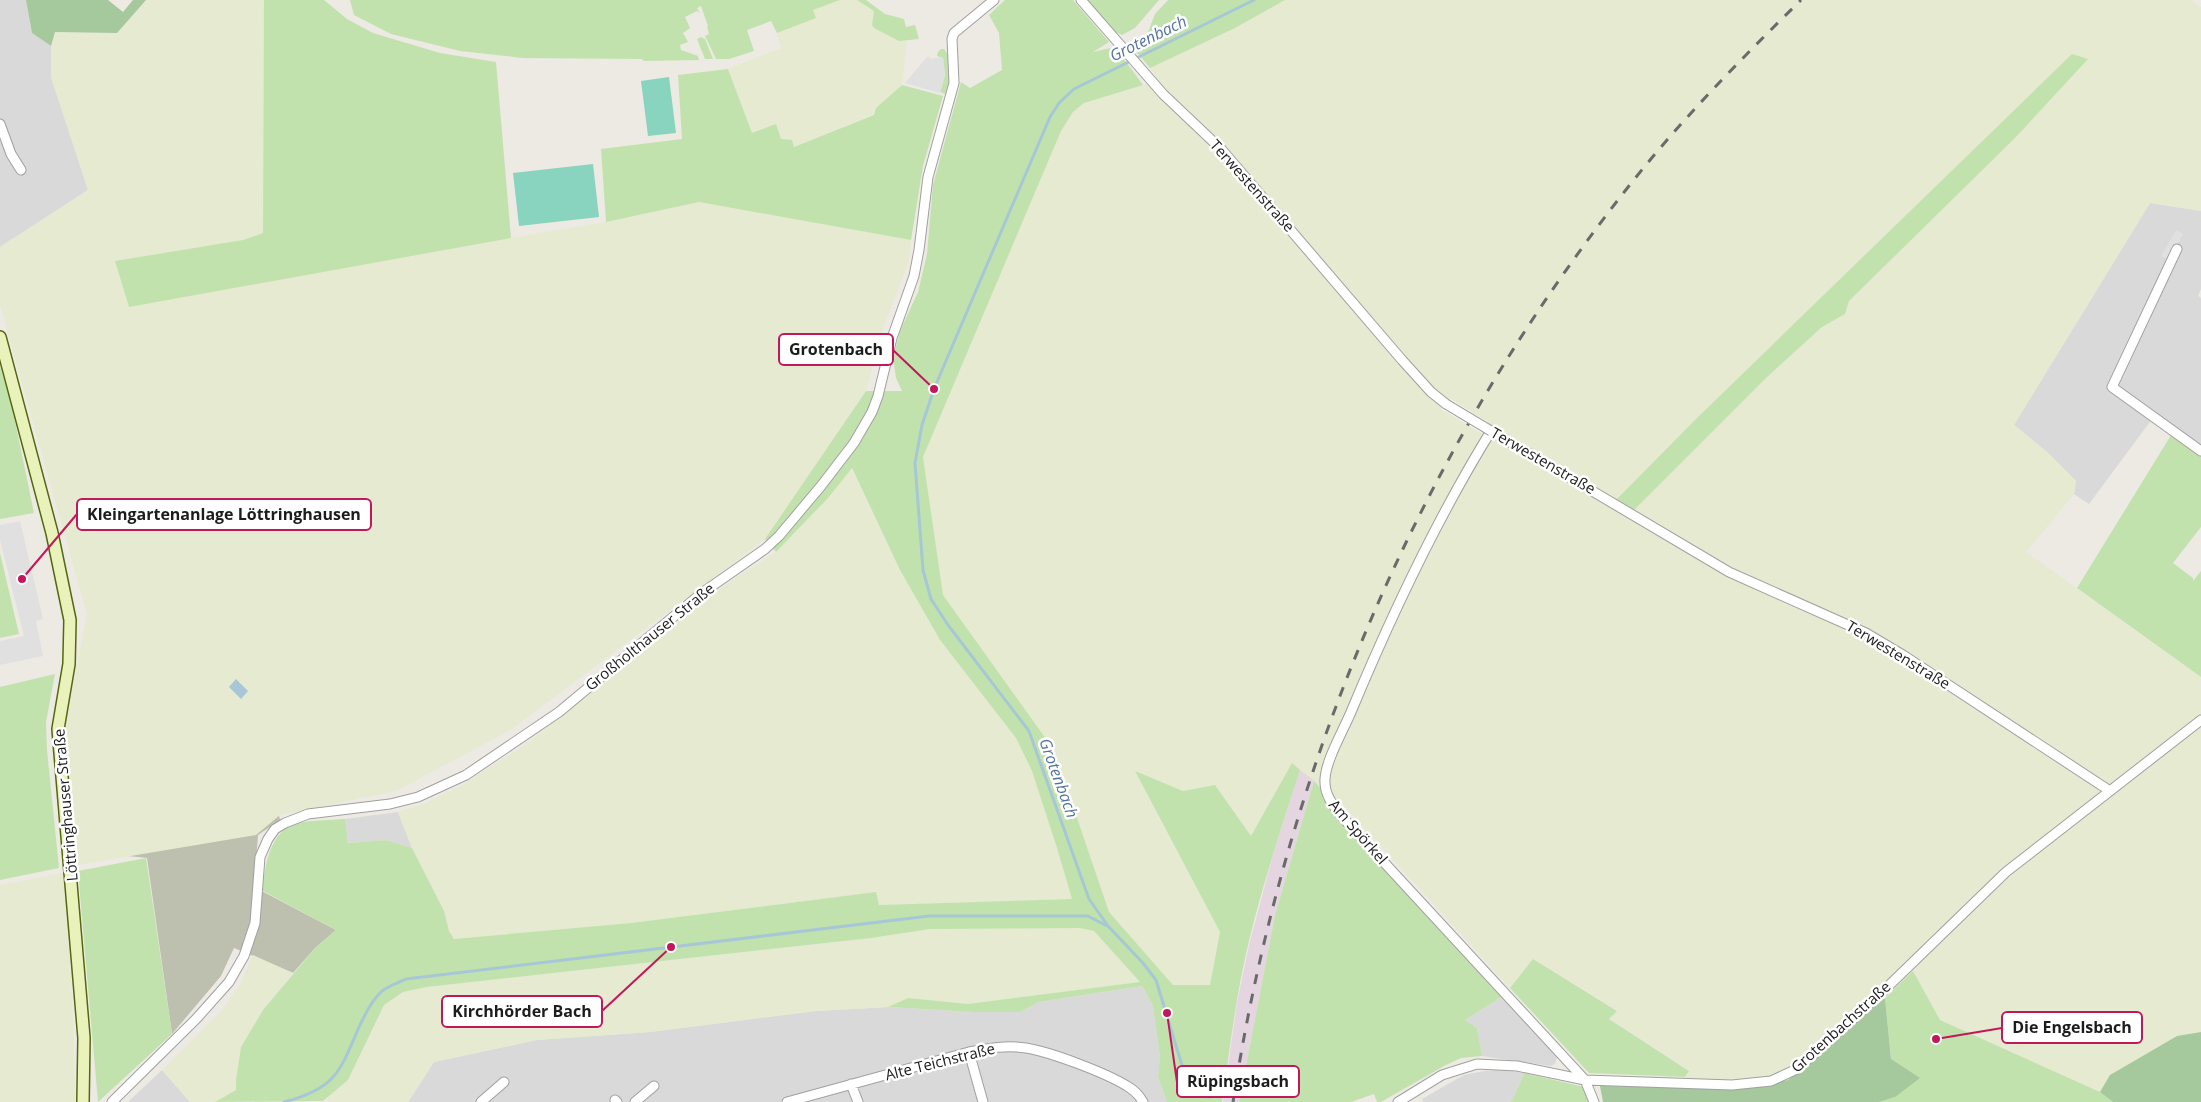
<svg xmlns="http://www.w3.org/2000/svg" width="2201" height="1102" font-family="'Open Sans',sans-serif">
  <rect width="100%" height="100%" fill="#eceae3"/>
  <!-- residential -->
  <path fill="#dad9d9" d="M0,0H26L32,33L51,46L52,78L88,190L0,247Z
    M2150,203L2201,211V289L2198,296L2201,298V447L2155,415L2089,504L2074,494L2076,481L2046,451L2014,425Z
    M398,812L412,848L386,840L348,843L345,819Z
    M1142,986L1153,1006L1160,1057L1158,1077L1167,1102H408L434,1062L537,1040L650,1032L816,1011L888,1007L973,1012H1020L1039,1002Z
    M1503,996L1557,1057L1555,1064L1551,1066L1482,1056L1477,1028L1465,1020Z
    M162,1070L190,1102H128Z
    M1504,1070L1524,1073L1513,1099L1509,1102H1423L1422,1099L1464,1075L1484,1071Z"/>
  <!-- industrial -->
  <path fill="#e5d5e1" d="M1329,735L1314,781L1275,915L1239,1102H1223L1237,1003L1249,945L1273,855L1301,766Z"/>
  <!-- construction -->
  <path fill="#bec0af" d="M253,702L280,820L258,835L254,887L336,930L315,948L293,973L234,948L221,976L172,1034L147,858L118,855Z"/>
  <!-- farmland -->
  <path fill="#e5ead0" fill-rule="evenodd" d="M146,0H264L263,233L243,240L481,243L606,222L699,202L911,240L909,261L883,328L866,391L765,539L510,730L396,791L280,815L256,835L77,865L65,727L87,614L0,305V247L88,190L51,78V46L55,32L117,33Z
    M840,0H857L908,31L902,85L876,108L874,114L794,147L781,140L752,133L728,69L781,48L777,33L816,18L813,10Z
    M1285,0H2191L2201,7V211L2150,203L2014,425L2046,451L2076,481L2074,494L2026,552L2201,677V1032L2177,1036L2110,1075L2100,1092L1940,1020L1913,971L1885,998L1788,1080L1753,1088H1681L1689,1070L1609,1019L1617,1010L1533,959L1510,988L1338,799L1292,764L1251,836L1215,785L1183,791L1135,772L1220,932L1210,985H1173L1109,912L1054,750L943,595L923,457L1061,131L1073,112L1084,103L1098,98L1143,85L1158,79L1150,68L1235,28ZM2072,55L2015,138L1849,301L1845,314L1822,327L1766,378L1634,510L1698,417Z
    M851,468L900,570L940,640L1016,738L1032,771L1057,848L1072,899L879,905L876,892L631,923L454,939L449,931L444,911L412,848L398,812L426,803L461,786L526,744L662,637L688,613L731,581L776,552L828,498Z
    M64,873L73,1013L75,1102H0V885Z
    M1080,928L1094,931L1140,982L968,1004L908,998L888,1007L816,1011L650,1032L537,1040L434,1062L408,1102H329L326,1098L348,1080L384,1005L403,992L426,987L871,938L930,929Z
    M253,955L293,973L263,1010L241,1047L236,1080V1090L215,1102H190L162,1070L223,1009L241,983Z"/>
  <!-- grass -->
  <path fill="#c2e2ad" d="M264,0H324L347,19L373,33L440,53L496,62L511,238L129,307L115,261L243,240L263,233Z
    M350,0H840L813,10L816,18L777,33L771,21L747,30L754,51L729,59H716L705,36L709,34L707,27L708,26L701,6L697,8L700,13L697,11L685,17L690,28L683,33L688,42L680,45L681,50L698,56L699,60L644,61L642,59L523,58L460,51L391,34L354,15Z
    M857,0H866L885,14L904,19L906,27L915,25L919,39L899,41L874,28L872,25L874,11Z
    M1005,0H1073L1109,42L1093,52L1115,47L1143,85L1084,103L1073,112L1061,131L923,457L943,595L1054,750L1109,912L1173,985H1210L1220,932L1135,771L1183,791L1215,785L1251,836L1292,763L1300,770C1282,826 1263,883 1249,941C1236,994 1230,1048 1222,1102H1167L1158,1077L1160,1057L1153,1006L1142,986L1039,1002L1020,1012H973L888,1007L908,998L968,1004L1140,982L1094,931L1080,928L930,929L871,938L426,987L403,992L384,1005L348,1080L323,1101L215,1102L236,1090V1080L241,1047L263,1010L315,948L336,930L263,891C264,867 270,829 298,823C313,820 330,820 345,819L348,843L386,840L412,848L444,911L449,931L454,939L631,923L876,892L879,905L1072,899L1057,848L1032,771L1016,738L940,640L900,570L852,468L828,498L776,552L765,539L866,391H902L896,378L893,357L901,329L918,292L927,254L933,185L961,82L970,88L1002,70L999,33L989,15Z
    M1087,0H1159L1135,28L1122,35L1110,29Z
    M1168,0H1285L1235,28L1150,68L1130,44L1147,35L1155,14Z
    M701,37L705,39L713,59H705L697,39Z
    M941,49H944C954,60 951,82 948,95L940,92L945,75L943,58L937,56L938,52Z
    M2072,54L2088,59L2015,138L1849,301L1845,314L1822,327L1766,378L1634,510L1616,500L1698,417Z
    M728,69L752,133L776,124L781,139L792,140L794,147L874,115L876,108L902,85L943,96L923,166L911,240L699,202L606,222L601,149L682,139L678,75Z
    M0,366L11,402L34,513L0,519Z
    M2173,432L2201,450V527L2173,563L2193,578V581L2201,571V677L2077,588Z
    M0,553L19,634L0,638Z
    M55,674L46,722L47,750L59,868L0,880V687Z
    M1314,781C1322,787 1323,796 1328,805L1503,996L1465,1020L1477,1028L1482,1056L1461,1058L1444,1066L1381,1102H1377L1374,1094L1351,1102H1239L1275,915Z
    M146,858L172,1034L98,1102L78,871Z
    M1533,959L1617,1011L1609,1019L1689,1071L1685,1077L1589,1073L1510,988Z
    M1913,971L1940,1020L2100,1092L2113,1102H1879L1895,1097L1885,998Z
    M1524,1073L1584,1087L1588,1102H1509L1513,1099Z"/>
  <!-- forest -->
  <path fill="#a5c89c" d="M26,0H108L123,12L133,0H146L117,33L55,32L51,46L32,33Z
    M1885,998L1891,1059L1920,1078L1895,1097L1879,1102H1603L1600,1086L1753,1088L1788,1080Z
    M2201,1032V1102H2113L2100,1092L2110,1075L2177,1036Z"/>
  <!-- pitch -->
  <path fill="#88d4be" d="M669,77L676,133L648,136L641,81Z
    M593,164L599,217L519,226L513,173Z"/>
  <!-- parking -->
  <path fill="#e0e0e0" d="M928,56L931,59L943,57L945,75L940,93L905,83Z
    M2176,230L2183,234L2168,260L2161,256Z
    M20,521L43,619L36,621L43,656L0,665V641L24,636L0,540V525Z"/>
  <!-- water -->
  <path fill="#a7c7d6" d="M236,679L248,691L241,699L229,687Z"/>
  <!-- pier -->
  <path fill="#fff" d="M1450,399L1489,423L1482,433L1442,409Z"/>
  <g fill="none" stroke-linecap="round" stroke-linejoin="round">
    <!-- stream -->
    <path stroke="#a7c7d6" stroke-width="3" d="M1211,1097L1196,1096L1188,1085L1156,980L1143,963L1108,926L1089,899L1029,731L948,625L931,599L923,570L915,463L922,425L934,389L1050,117L1059,103L1074,89L1254,0
      M284,1102C335,1089 340,1072 359,1027C365,1015 371,1001 382,991C388,986 398,983 406,979L929,916H1088L1107,926"/>
    <defs>
      <path id="street" d="M1081,0L1163,94L1222,150L1402,360L1431,392L1446,404
        M0,124L11,154L21,170
        M2177,249L2112,387L2201,451
        M969,1052L983,1102
        M851,1084L858,1102
        M615,1100L617,1102
        M112,1102L197,1018L229,982L244,956L255,923L260,857L268,839L275,829L285,823L308,814L390,804L418,797L466,775L559,712L702,593L765,549L779,536L821,486L854,443L872,412L878,396L892,338L914,276L919,250L928,177L954,83L952,39L954,33L994,0
        M481,1102L504,1082
        M635,1102L654,1086
        M787,1102L969,1052C989,1048 1007,1045 1026,1048C1051,1052 1106,1073 1127,1086C1134,1090 1139,1095 1143,1102
        M1398,1102L1442,1075L1477,1064L1517,1066L1585,1080L1732,1085L1771,1081L1797,1069L1875,999L2006,872L2201,720
        M1594,1102L1585,1080L1344,819C1334,806 1324,796 1325,779C1326,760 1343,731 1351,712C1391,616 1436,520 1491,431L1729,572L1866,633L1903,655L2110,791"/>
      <path id="secondary" d="M0,337L52,533L70,620L69,664L58,729L84,1038L83,1102"/>
    </defs>
    <!-- street casing -->
    <use href="#street" stroke="#a0a0a0" stroke-width="11"/>
    <!-- secondary casing -->
    <use href="#secondary" stroke="#556710" stroke-width="14"/>
    <!-- street -->
    <use href="#street" stroke="#fff" stroke-width="9"/>
    <!-- secondary -->
    <use href="#secondary" stroke="#eaf2bb" stroke-width="11"/>
    <!-- rail -->
    <path stroke="#6a6a6a" stroke-width="3" stroke-dasharray="10 10" stroke-linecap="butt" d="M1233,1102C1284,770 1417,456 1625,191C1678,123 1739,61 1801,0"/>
    <defs>
      <path id="street-bridge" d="M1446,404L1491,431"/>
    </defs>
    <!-- street-bridge casing -->
    <use href="#street-bridge" stroke="#a0a0a0" stroke-width="11" stroke-linecap="butt"/>
    <!-- street-bridge -->
    <use href="#street-bridge" stroke="#fff" stroke-width="9"/>
  </g>
  <g text-anchor="middle" stroke-width="5" stroke-linejoin="round" paint-order="stroke">
    <!-- street labels -->
    <g font-size="15" fill="#1c1c1c" stroke="#fff">
      <text transform="translate(1252 186) rotate(48)" y="5">Terwestenstraße</text>
      <text transform="translate(1543 461) rotate(30)" y="5">Terwestenstraße</text>
      <text transform="translate(650 637) rotate(-39)" y="5">Großholthauser Straße</text>
      <text transform="translate(1898 655) rotate(31)" y="5">Terwestenstraße</text>
      <text transform="translate(66 805) rotate(-95)" y="5">Löttringhauser Straße</text>
      <text transform="translate(1358 832) rotate(49)" y="5">Am Spörkel</text>
      <text transform="translate(1841 1027) rotate(-42)" y="5">Grotenbachstraße</text>
      <text transform="translate(940 1062) rotate(-14)" y="5">Alte Teichstraße</text>
    </g>
    <!-- water labels -->
    <g font-size="16" font-style="italic" fill="#5373a1" stroke="#fff">
      <text transform="translate(1148 38) rotate(-26)" y="6">Grotenbach</text>
      <text transform="translate(1059 778) rotate(70)" y="6">Grotenbach</text>
    </g>
  </g>
  <!-- callouts -->
  <path fill="none" stroke="#c2185b" stroke-width="2" d="M934 389L893 350M22 579L77 514M671 947L602 1011M1936 1039L2002 1028M1167 1013L1177 1082"/>
  <g fill="#c2185b" stroke="#fff" stroke-width="2">
    <circle cx="934" cy="389" r="5"/>
    <circle cx="22" cy="579" r="5"/>
    <circle cx="671" cy="947" r="5"/>
    <circle cx="1936" cy="1039" r="5"/>
    <circle cx="1167" cy="1013" r="5"/>
  </g>
  <g fill="#fff" stroke="#c2185b" stroke-width="2">
    <rect x="779" y="334" width="114" height="31" rx="5"/>
    <rect x="77" y="499" width="294" height="31" rx="5"/>
    <rect x="442" y="996" width="160" height="31" rx="5"/>
    <rect x="2002" y="1012" width="140" height="31" rx="5"/>
    <rect x="1177" y="1066" width="122" height="31" rx="5"/>
  </g>
  <g font-size="16" text-anchor="middle" font-weight="bold" fill="#1c1c1c">
    <text x="836" y="355">Grotenbach</text>
    <text x="224" y="520">Kleingartenanlage Löttringhausen</text>
    <text x="522" y="1017">Kirchhörder Bach</text>
    <text x="2072" y="1033">Die Engelsbach</text>
    <text x="1238" y="1087">Rüpingsbach</text>
  </g>
</svg>
